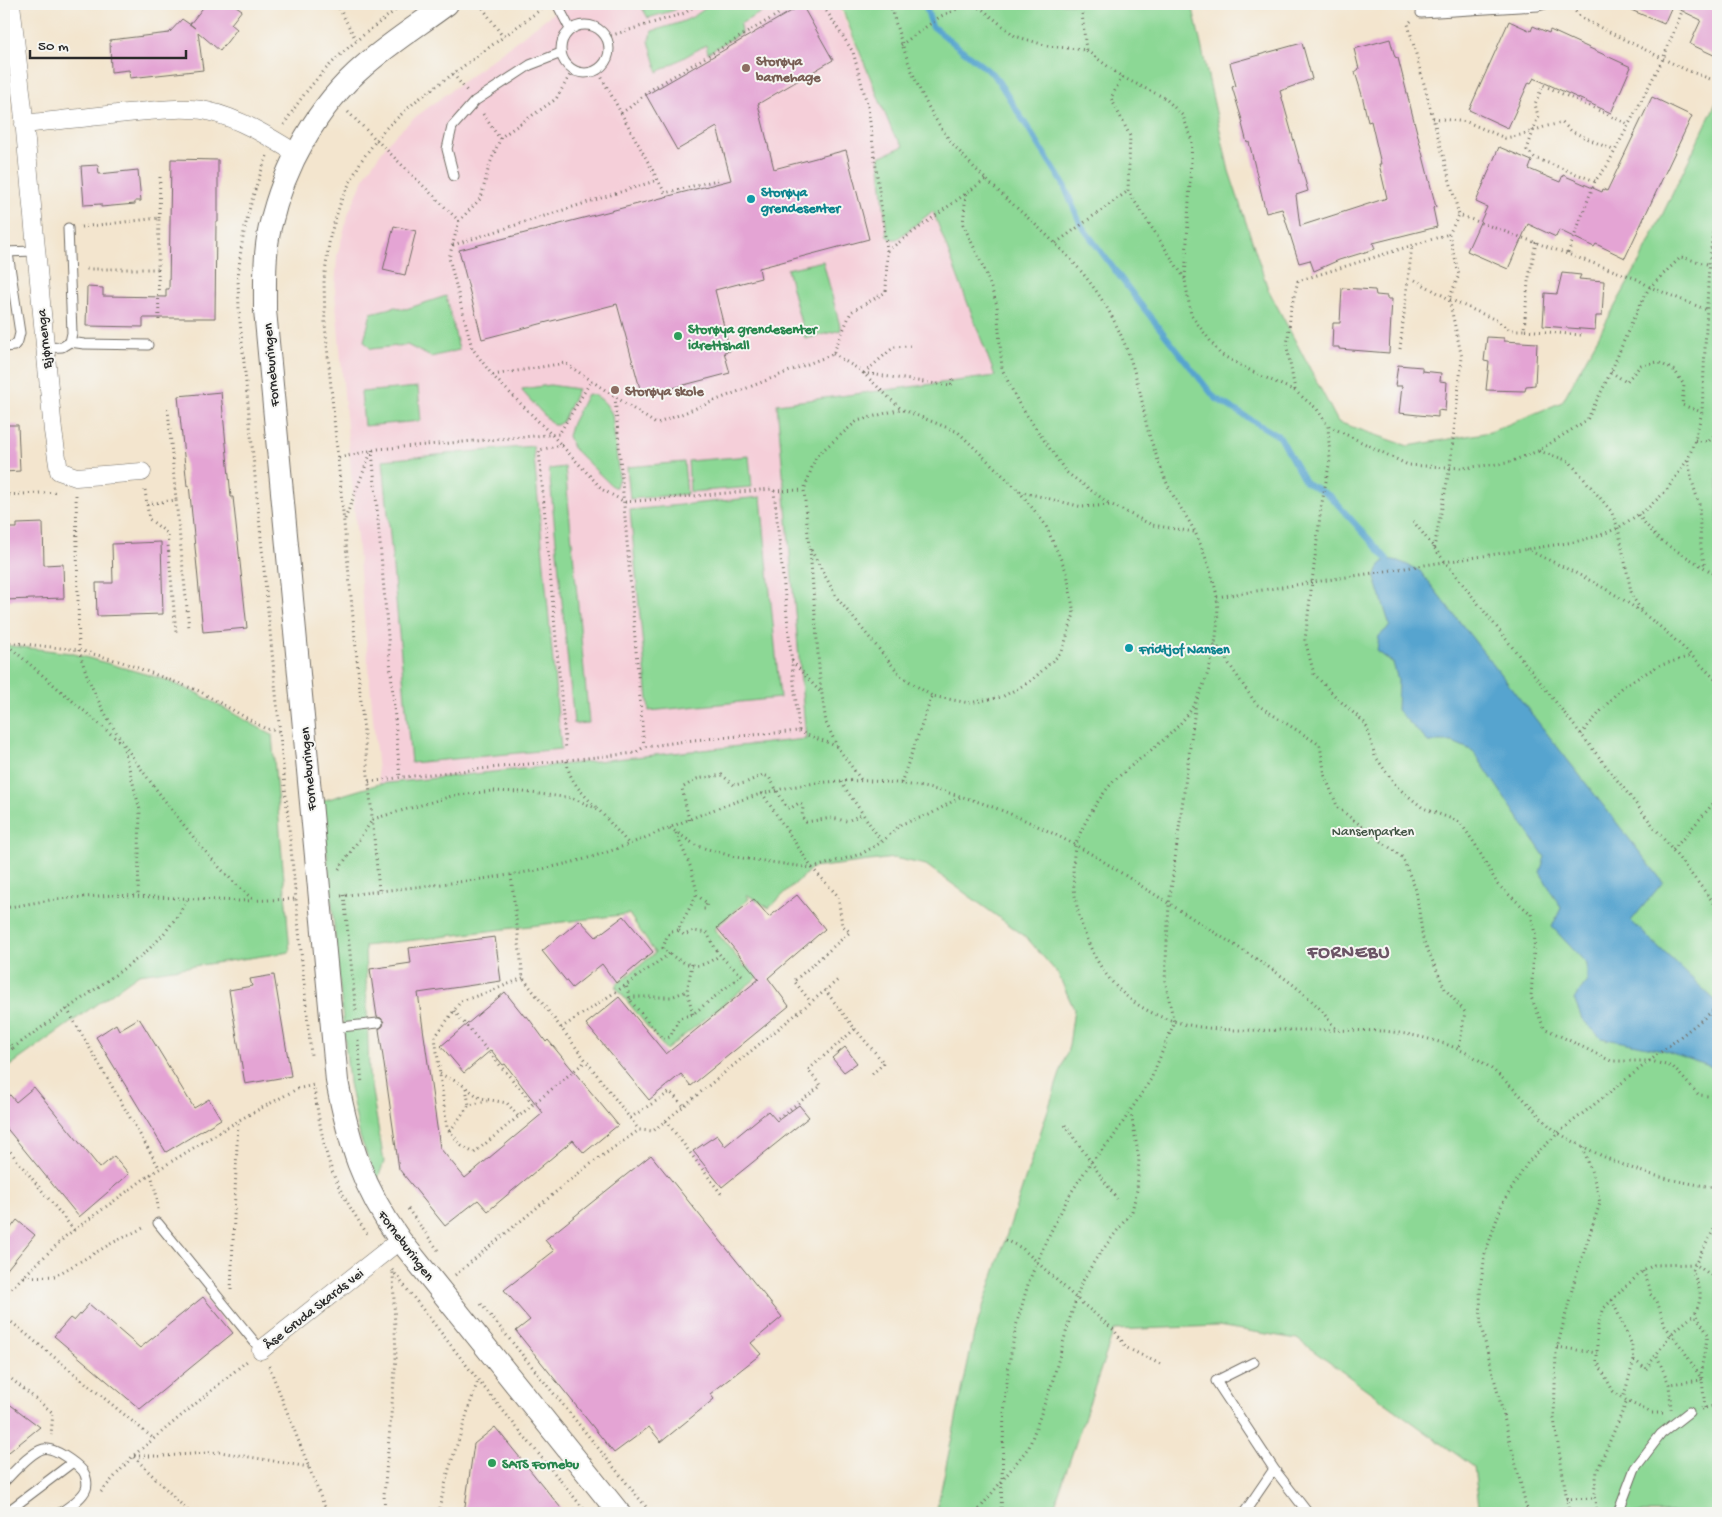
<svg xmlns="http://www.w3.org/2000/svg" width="1722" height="1517" font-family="'Gochi Hand',sans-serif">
  <rect width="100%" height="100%" fill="#f6f6f2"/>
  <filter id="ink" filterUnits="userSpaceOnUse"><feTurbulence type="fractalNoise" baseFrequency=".02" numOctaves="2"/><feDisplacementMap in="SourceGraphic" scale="10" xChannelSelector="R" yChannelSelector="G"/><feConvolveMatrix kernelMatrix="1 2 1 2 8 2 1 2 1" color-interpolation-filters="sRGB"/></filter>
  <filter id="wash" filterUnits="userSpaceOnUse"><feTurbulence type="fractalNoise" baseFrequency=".0096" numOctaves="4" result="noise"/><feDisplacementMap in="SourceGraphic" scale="20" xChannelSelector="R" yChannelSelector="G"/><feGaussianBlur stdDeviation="1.12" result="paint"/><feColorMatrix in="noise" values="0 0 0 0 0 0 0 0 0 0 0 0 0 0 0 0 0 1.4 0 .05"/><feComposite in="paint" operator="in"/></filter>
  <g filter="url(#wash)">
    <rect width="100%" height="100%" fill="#f3e5ce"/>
    <!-- built -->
    <path fill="#f5cfd9" d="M565,4H838L893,133L904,146L932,211L995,376L777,405L806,739L379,784L335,293L337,256L349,212L367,172L390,140L413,119Z"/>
    <!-- green -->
    <path fill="#8cd895" stroke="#5c8260" d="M640,4H680L675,10L648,18Z
      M710,4H776L740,24L741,33L708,53L706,45L658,72L649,41L652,31C676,24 692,21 710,4Z
      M840,4H1192L1229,171L1268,289L1338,422L1408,446L1490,432L1562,402L1641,259L1718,99V537L1716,580L1718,583V1513H1480L1474,1467L1297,1339L1218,1326L1114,1330L1052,1513H936L974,1334L1069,1046L1074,1009L1058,974L1026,937L926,865L894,858L812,868L769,908L746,894L749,899L714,929L745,967L755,963L763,973L666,1050L615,986L655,953L629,914L365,946L369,1074L384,1162L377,1181L360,1137L349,1083L322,801L379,784L806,739L777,404L995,376L933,211L897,239H891L887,236L879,157L904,146L893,133Z
      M823,261L841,330L805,339L787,269Z
      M446,296L459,350L431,357L407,345L371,349L364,341L371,313L395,307L406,309Z
      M550,385L578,389L562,422L557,425H553L523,392L522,389Z
      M418,387L421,421L364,426L361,392Z
      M587,394C599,394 607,404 612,414L619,477L616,487H613L573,448L568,436L572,423Z
      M533,446L561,749L411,763L383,460Z
      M749,456L752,487L690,492L688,461Z
      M684,462L687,494L630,499L627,467Z
      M565,467L589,723L574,724L549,469Z
      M761,497L780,698L649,711L630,510Z
      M4,645L71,653L163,679L197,693L272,735L290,952L139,974L4,1070Z"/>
    <!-- water -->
    <path fill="#56a4cf" stroke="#40687d" d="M1387,559L1399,561L1420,571L1663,882L1631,921L1718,1003V1069L1663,1050L1601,1038L1582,1019L1574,999L1587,981V964L1552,927L1561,908L1540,872L1545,857L1473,751L1453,742H1428L1397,710L1398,680L1393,663L1377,651L1379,636L1390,626L1375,578L1380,565Z"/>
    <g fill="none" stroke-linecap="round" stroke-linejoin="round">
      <!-- stream -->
      <path stroke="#56a4cf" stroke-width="6" d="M925,4L932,26L995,76L1063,183L1081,225L1138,301L1215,398L1280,437L1305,482L1330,496L1387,559"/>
    </g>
    <g id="blocks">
      <!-- building -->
      <path fill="#e4a4d4" d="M206,4H233L242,10L231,24L237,29L220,51L198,32L203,70L130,78L129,70L111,72L110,40L169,33L182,19L195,28L190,24Z
        M1617,4H1718V57L1690,44L1701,20L1672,6L1664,24Z
        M802,5L833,60L758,104L774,169L846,150L869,239L759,268L761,278L715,290L730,351L724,352L730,373L642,396L617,304L482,339L459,250L731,180L717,127L677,150L646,95Z
        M1509,21L1531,31L1533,26L1549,33L1550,30L1631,67L1611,113L1534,78L1531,83L1529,82L1508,128L1469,110Z
        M1390,39L1395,57L1398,58L1436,207L1433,208L1437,227L1373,243L1375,249L1339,260L1314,271L1310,260L1299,263L1282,209L1266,213L1249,142L1247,143L1242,124L1243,123L1232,87L1236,86L1230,63L1302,43L1312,79L1280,91L1308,191L1296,195L1300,226L1387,198L1379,164H1381L1371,121L1368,122L1362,95L1355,72L1359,69L1354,49Z
        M1652,97L1692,116L1625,258L1596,244L1594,247L1559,230L1556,237L1528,224L1508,269L1467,251L1487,207L1476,202L1499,147L1532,161L1529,169L1560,182L1563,175L1602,192L1603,189L1607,191Z
        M171,159L218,160V222H216L215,318H143V327L86,326L87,287L103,288V296L166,297V289H169Z
        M98,165L99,174L138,170L141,201H135V204L101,207V204L84,205L81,166Z
        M394,226L416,231L405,275L383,270Z
        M1562,273L1581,275L1579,279L1604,281L1602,316H1596L1595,330L1543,326L1545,293L1557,294Z
        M1342,288L1375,290L1376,295L1387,296V299H1392L1389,353L1339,349V347H1332L1333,323H1340Z
        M1487,337L1504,338V341L1537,343L1535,385L1526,386L1525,391L1486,390L1489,362L1484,361Z
        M1398,365L1422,367V371L1441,373L1440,381L1447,382L1445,411L1438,410V417L1399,413L1402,386H1395Z
        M221,392L231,497H233L247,628L203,632L190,494L189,485L187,486L178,396Z
        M4,425H18L20,471L4,472Z
        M43,523L44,565L63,564L64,598L4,600V528H17V524Z
        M161,542L163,614L97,616L96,583H113L112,544Z
        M797,895L825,929L768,978L789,1006L691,1086L681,1074L649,1100L586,1024L619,997L666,1054L759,979L717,928L754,899L769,917Z
        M624,916L653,952L616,983L602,964L572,988L542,951L580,920L596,937Z
        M495,937L501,981L418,993L440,1148L465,1178L543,1113L505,1064L503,1065L491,1050L464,1073L441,1046L505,992L525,1017L527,1016L546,1042L548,1040L618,1125L584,1153L573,1140L488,1211L478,1200L445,1226L399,1169L379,1029L383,1026L384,1022L381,1018L377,1017L370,969L411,963L409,948Z
        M274,975L291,1076L245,1084L229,990L252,986L250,979Z
        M139,1018L194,1108L209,1099L221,1119L166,1152L96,1037L116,1024L119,1030Z
        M845,1047L857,1063L844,1072L832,1058Z
        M34,1087L100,1168L114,1156L129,1174L79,1217L4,1125V1088L16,1102Z
        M799,1105L809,1117L722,1187L693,1151L717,1135L725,1146L768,1111L777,1121Z
        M651,1155L782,1317L751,1343L761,1354L710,1394L714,1399L661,1442L649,1427L614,1453L516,1331L530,1320L504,1290L554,1251L545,1240Z
        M17,1220L35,1235L4,1273V1237Z
        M203,1297L233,1333L140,1409L54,1336L70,1318L74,1321L89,1304L140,1348Z
        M4,1400L40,1427L4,1456Z
        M495,1427L565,1513H464L474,1444Z"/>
    </g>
  </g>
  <g filter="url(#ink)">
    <use href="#blocks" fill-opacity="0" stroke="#716c64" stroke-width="1"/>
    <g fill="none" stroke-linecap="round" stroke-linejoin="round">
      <defs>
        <path id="service" d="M557,4L570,29
          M1421,13L1538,6L1545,4
          M561 49a24 24 0 1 1 48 0a24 24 0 1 1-48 0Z
          M454,176L447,149L452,127L475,101L530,65L561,53
          M4,252L35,251
          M70,342L84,344L148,345
          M4,347L14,346L18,341L20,333L8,253
          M44,348L62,347L70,342L72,333L68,228
          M332,1028L378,1023
          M158,1223L261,1350
          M1274,1469L1308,1513
          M4,1482C13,1473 31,1452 43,1449C53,1446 76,1463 83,1471C86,1475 88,1484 86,1489C82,1499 68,1507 60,1513
          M7,1512L73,1462
          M1244,1513L1274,1469L1216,1381L1254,1362
          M1618,1513L1635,1468L1661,1434L1689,1412"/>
        <path id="minor" d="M11,4L23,109L53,431L59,471L76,477L142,472
          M24,124C58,120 93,117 127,113C153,111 181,106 207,111C239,118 270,137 297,154
          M261,1350L400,1240"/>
        <path id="tertiary" d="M447,4C420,24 390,43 365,65C317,106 284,166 270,227C264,254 265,283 265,310L337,1081C349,1143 362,1187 400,1240L619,1513"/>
      </defs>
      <!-- service casing -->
      <use href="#service" stroke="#716c64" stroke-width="11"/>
      <!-- minor casing -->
      <use href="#minor" stroke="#716c64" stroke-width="19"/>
      <!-- tertiary casing -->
      <use href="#tertiary" stroke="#716c64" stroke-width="24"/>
      <!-- path -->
      <path stroke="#716c64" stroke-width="3" stroke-dasharray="1 4" stroke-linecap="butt" d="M337,4L356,40
        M480,4L503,37
        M890,4C905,57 922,109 959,151C1001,200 1056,235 1094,288C1115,317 1129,350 1138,385C1142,398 1144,413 1147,427C1152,445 1159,463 1166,481C1173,498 1185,513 1194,530C1202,547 1215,580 1217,598C1221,633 1209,685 1188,714C1168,741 1138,758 1114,781C1101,794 1079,829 1075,848C1068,888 1081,937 1103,970C1146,1033 1217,1031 1284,1030C1317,1030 1351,1030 1384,1031C1419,1035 1455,1043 1485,1064C1497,1072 1508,1084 1519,1094C1531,1106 1546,1125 1560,1134C1586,1149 1615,1163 1643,1172C1668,1180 1693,1184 1718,1188
        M1081,4L1086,50
        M1569,4L1581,18L1684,69L1718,82
        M1411,21L1408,24L1459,215L1637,279L1650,287L1707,310
        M606,37L685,13L697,4
        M901,45L941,16L969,4L982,9L1015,36L1048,46L1086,50L1122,77L1165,98L1183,116L1192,141L1185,280L1191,315L1220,354L1253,372L1295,391L1317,409L1328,426L1330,460L1321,508L1305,640L1314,674L1338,699L1366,724L1375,756L1397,787L1423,808L1460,822L1475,844L1498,885L1531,914L1535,934L1531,997L1544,1028L1611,1061H1651L1673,1067L1699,1095L1718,1097
        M597,69L665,193L721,179
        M453,74L467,91
        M1122,77L1111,98L1130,136L1128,191L1185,279
        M348,112L459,221
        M621,113L629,108L650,90L777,15L789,4
        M483,114L500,139
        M1433,118L1467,122L1505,138L1521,135L1547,126L1562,123L1573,132L1615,151
        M284,125C316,70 354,41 404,4
        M267,156C253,192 242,230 239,268C237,282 239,297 239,311L311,1055
        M1595,181L1535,158L1527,150L1538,116L1535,104L1543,85L1628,124
        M966,194L963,224L986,273L997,305L1002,369L1019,404L1066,472L1111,505
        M159,218L160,177
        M81,227L159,218L158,269H83
        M1536,242L1528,282L1524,330L1581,335
        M1056,243L1128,191
        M453,245L658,180
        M887,251L986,179
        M1568,253L1595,181L1607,166L1663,59L1685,4
        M158,269L159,322
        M1415,280L1449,299L1496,320L1510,330H1524
        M1400,349L1412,245
        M833,354L860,370L901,409
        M1611,372L1626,382L1641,365L1658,362L1675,371L1684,385L1682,405L1702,412
        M863,373L951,386L954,376
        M864,373L894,347L910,346
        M493,375L565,363L656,424L833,354L851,312L886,292L887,251L868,107L853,52L822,4
        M1295,390L1287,347L1291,308L1298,281L1449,234
        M615,397L644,747
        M168,409L176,500
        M1329,426L1408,465L1462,468L1507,463L1538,451L1587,420L1611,372L1633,319L1649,288L1681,257L1718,267
        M1695,440L1708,442L1718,431
        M562,445L539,450L566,750
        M372,450L400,777
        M1539,451L1569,461L1611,511L1618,528L1632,596L1641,610
        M339,458L378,449L559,434L591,381
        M1688,460L1692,481L1699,504L1701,548L1705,568
        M145,490L149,519L167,533L176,632
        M774,491L804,490
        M1019,491L1045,524L1067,573L1074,614L1062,652L1031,681L1002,697L969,703L932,696L901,676L837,598L809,546L804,490L816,456L857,421L901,409L958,432L1019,491L1082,507L1112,505L1152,525L1194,532
        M4,495L58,492
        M76,495L79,650C94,709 136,763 172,810C197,842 222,874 254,900
        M147,504L176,500L189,628
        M1638,515L1659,540L1718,576
        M345,519L371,452
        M1413,521L1718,908
        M1434,548L1450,467L1462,358L1449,299L1459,275L1449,234L1459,215
        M810,549L820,680L826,723L838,748L862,781
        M1526,549C1565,568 1606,586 1641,612C1669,632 1694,658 1718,682
        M1217,597L1574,542L1598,536L1618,528L1648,508L1666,491L1688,459L1695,440L1702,412L1709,264L1718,193
        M4,642L119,741
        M5,642L79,650L122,662L199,691L266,729L279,731
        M1215,643L1256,704L1320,745L1325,776L1338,808L1402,857L1416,890L1423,939L1445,989L1465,1012L1459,1049
        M792,661L822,694
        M799,731C811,738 825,740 837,747
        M1581,734L1621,688L1658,666L1691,656
        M123,745L140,810L138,897
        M567,761C568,780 583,794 596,807
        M369,782L403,777L635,753L644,747L693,740L799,731L774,491L772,489L625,502L603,490L552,435L492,375L472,348L449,258L459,221L481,198L489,166L501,137L556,99L573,70
        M841,782L882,842
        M901,783L932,696
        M762,793L812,868L838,896L842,925L850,932L794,981L811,1002
        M689,820L682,788L697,779L722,775L734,785L745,783L763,775L769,777L787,808H791L799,803L803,806L802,817L806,822L832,818L847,821L863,814
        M670,828L697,846L735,857L812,868L861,854L882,842L901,824L929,815L962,796
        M676,833L691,868L698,896L707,903L705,909H701
        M1673,850L1718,798
        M339,869L373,819L452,796L492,791L523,792L572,798L598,809L629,844
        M511,875L523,978L639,1130
        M379,890L325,324L324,280L330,236L342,198L361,161L384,130L416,101L544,7
        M344,895L356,1011
        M341,896C420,885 500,881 577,861C637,846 692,814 751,797C868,761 970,788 1075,845C1102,859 1128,878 1154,894C1181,911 1209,929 1236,946C1264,964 1292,981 1315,1004C1323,1011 1329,1021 1336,1029
        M4,908L56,899L114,895L239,901L297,899
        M678,930L672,931L667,936L663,948C672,957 687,967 700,965C706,964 714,959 719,956
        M669,954L626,985L630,999L634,1005L663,1039L670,1037L679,1018L693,1014L742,975C723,960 718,955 707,933L694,931L684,935L678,930L697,894
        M692,964L687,991L693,1014
        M523,978L489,992L461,1001L435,1037L447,1128L462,1146L474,1153L586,1061
        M630,999L633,997H671L687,991
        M67,1009L160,1169
        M454,1011L533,1104
        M561,1028L626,985
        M855,1029L884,1063L870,1076
        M4,1037L13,1048L4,1055
        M358,1040L362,1084
        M13,1048L140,957C160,940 174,923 187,900
        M440,1074L460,1083L480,1098L507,1103L518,1116
        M466,1088L469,1105
        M314,1089C319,1118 323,1149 334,1176C343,1197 355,1215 367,1234
        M630,1118L670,1092L684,1106
        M778,1118L821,1086L808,1070L855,1029L825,990
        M666,1121L722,1195
        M1065,1125L1117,1199
        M450,1131L469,1105L487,1101
        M4,1144L74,1230
        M151,1174L157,1197L158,1210
        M408,1209L438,1250
        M1005,1240L1022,1248L1037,1262L1076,1298L1114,1330L1127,1348L1160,1364
        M392,1270L478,1380L587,1513
        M1643,1271L1650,1288V1294L1657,1301L1665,1326L1682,1348L1702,1380L1669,1384
        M455,1275L585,1168L639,1130L653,1131L838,980
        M24,1277L55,1276L112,1243L145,1227
        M231,1290L238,1121
        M4,1295L66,1236L151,1174L241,1119L297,1089L314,1085
        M1612,1300L1632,1345L1634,1360L1623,1399
        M481,1304L651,1513
        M4,1316L154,1439
        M1557,1347L1597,1353
        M1657,1356L1669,1384L1671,1409
        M1634,1360L1646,1369L1671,1334L1695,1314
        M269,1366L327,1513
        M4,1373L53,1413L51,1435
        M1705,1408L1701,1370L1708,1334L1695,1314C1704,1293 1700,1290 1692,1270L1718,1222
        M1701,1409L1713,1406L1718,1401
        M1663,1413H1652L1627,1401L1613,1391L1597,1361V1328L1604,1308L1625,1287L1643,1271L1654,1265L1695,1264L1718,1280
        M134,1456H164L220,1452L309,1467
        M134,1457L190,1513
        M101,1492L133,1456L247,1361
        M1566,1499L1594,1498
        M385,1513L384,1495L396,1358L393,1272
        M438,1513L449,1469L478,1380
        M976,1513L1029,1447L1052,1383L1070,1318L1081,1284L1095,1260L1132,1211L1137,1190L1139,1159L1131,1113
        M1001,1513L1004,1413L1009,1364L1016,1326L1029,1281L1046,1241L1069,1196L1091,1162L1112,1139L1151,1079L1174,1023L1165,980L1169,904L1196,702
        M1528,1513L1481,1326L1480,1289L1485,1254L1502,1204L1528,1162L1558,1133L1718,1007
        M1569,1513L1554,1419L1556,1352L1574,1282L1600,1203L1596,1185L1583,1147
        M1597,1513L1594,1494L1597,1471L1627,1401"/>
      <!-- service -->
      <use href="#service" stroke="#fff" stroke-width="9"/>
      <!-- minor -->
      <use href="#minor" stroke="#fff" stroke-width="18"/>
      <!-- tertiary -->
      <use href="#tertiary" stroke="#fff" stroke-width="22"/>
    </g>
  </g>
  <!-- markers -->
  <g fill="#8d6e63" stroke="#f6f6f2" stroke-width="2">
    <circle cx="746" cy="68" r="5"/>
    <circle cx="615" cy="390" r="5"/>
  </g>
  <g fill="#0f9aa8" stroke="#f6f6f2" stroke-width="2">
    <circle cx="751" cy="199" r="5"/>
    <circle cx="1129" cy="648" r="5"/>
  </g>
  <g fill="#2e9e5b" stroke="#f6f6f2" stroke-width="2">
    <circle cx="678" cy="336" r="5"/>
    <circle cx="492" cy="1463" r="5"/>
  </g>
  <g text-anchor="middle" stroke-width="4" stroke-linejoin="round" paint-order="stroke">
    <!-- education labels -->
    <g font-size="14" font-weight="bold" fill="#785e54" stroke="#f6f6f2" text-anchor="start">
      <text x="756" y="65">Storøya<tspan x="756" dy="16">barnehage</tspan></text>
      <text x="625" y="395">Storøya skole</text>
    </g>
    <!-- culture labels -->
    <g font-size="14" font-weight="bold" fill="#0d838f" stroke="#f6f6f2" text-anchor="start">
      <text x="761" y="196">Storøya<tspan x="761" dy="16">grendesenter</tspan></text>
      <text x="1139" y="653">Fridtjof Nansen</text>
    </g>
    <!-- leisure labels -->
    <g font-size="14" font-weight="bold" fill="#27864d" stroke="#f6f6f2" text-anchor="start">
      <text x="688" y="333">Storøya grendesenter<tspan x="688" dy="16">idrettshall</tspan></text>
      <text x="502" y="1468">SATS Fornebu</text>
    </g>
    <!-- street labels -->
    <g font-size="14" fill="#2b2b2b" stroke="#f6f6f2">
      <text transform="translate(43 339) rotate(-96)" y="5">Bjørnenga</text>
      <text transform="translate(270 365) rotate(-95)" y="5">Forneburingen</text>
      <text transform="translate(307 769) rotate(-95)" y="5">Forneburingen</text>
      <text transform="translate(407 1245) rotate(53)" y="5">Forneburingen</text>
      <text transform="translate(313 1308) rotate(-38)" y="5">Åse Gruda Skards vei</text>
    </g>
    <!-- park labels -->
    <g font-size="14" fill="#435646" stroke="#f6f6f2">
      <text x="1373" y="835">Nansenparken</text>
    </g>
    <!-- district labels -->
    <g font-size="19" font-weight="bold" letter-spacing="1" fill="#6c5566" stroke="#f6f6f2">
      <text x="1349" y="957">FORNEBU</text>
    </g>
  </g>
  <!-- margin -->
  <rect width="1722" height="1517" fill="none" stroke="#f6f6f2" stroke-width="20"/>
  <!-- scale -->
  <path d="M30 50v8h156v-8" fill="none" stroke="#2b2b2b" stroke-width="2.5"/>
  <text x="38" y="50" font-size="15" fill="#2b2b2b" stroke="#f6f6f2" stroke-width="4" paint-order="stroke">50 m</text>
</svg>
